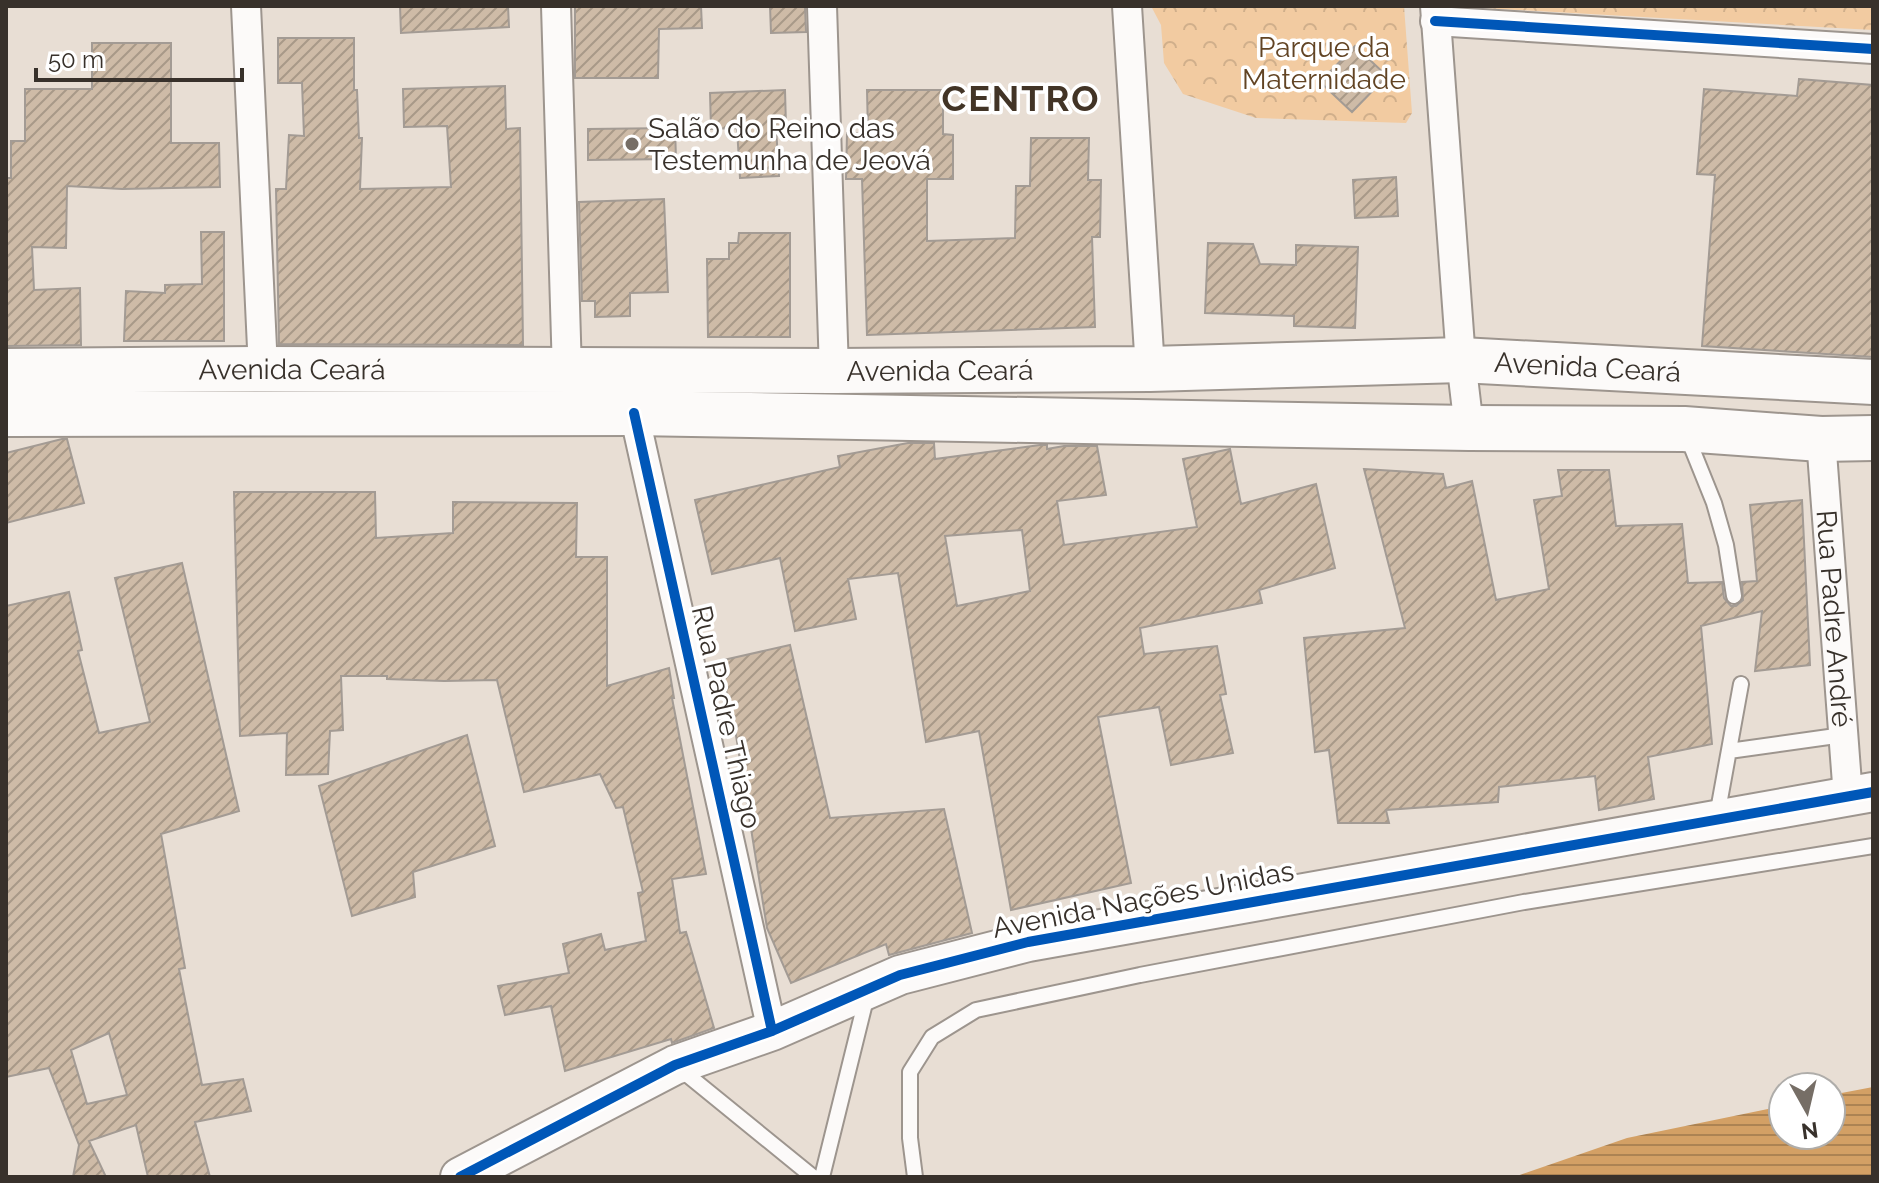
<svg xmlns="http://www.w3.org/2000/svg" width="1879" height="1183" font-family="Raleway,sans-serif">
  <defs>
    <pattern id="forest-crowns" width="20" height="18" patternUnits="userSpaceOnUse" patternTransform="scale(2)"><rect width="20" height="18" fill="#f2cba1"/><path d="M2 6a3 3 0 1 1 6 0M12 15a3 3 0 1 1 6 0" fill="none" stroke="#d0af8b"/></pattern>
    <pattern id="water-rules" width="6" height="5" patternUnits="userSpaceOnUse" patternTransform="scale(2)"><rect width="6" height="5" fill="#d3a065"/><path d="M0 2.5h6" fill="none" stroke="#ac8353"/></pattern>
    <pattern id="building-hatch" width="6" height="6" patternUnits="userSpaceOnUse" patternTransform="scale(2)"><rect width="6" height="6" fill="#cebba7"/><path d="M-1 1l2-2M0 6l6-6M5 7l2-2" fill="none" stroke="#a89988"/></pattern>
  </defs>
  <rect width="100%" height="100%" fill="#e8ded4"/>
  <!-- forest -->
  <path fill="url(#forest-crowns)" d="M1151,6H1404L1412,113L1406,123L1256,118L1183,94L1164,63L1161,25Z
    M1463,6H1873V30L1465,7Z"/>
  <!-- water -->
  <path fill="url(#water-rules)" d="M1873,1087V1177H1514L1627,1138L1783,1106V1135H1831V1095Z"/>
  <!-- building -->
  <path fill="url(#building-hatch)" stroke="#a39b94" stroke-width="2" fill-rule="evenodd" d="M400,6H508L509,27L401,33Z
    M575,6H701L702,28L659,29L658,78H575Z
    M770,6H805L806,32L771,33Z
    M278,38H354V90H357L359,138H362L360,189L451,187L447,126L404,127L403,89L505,86L506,129L520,128L523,345L279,344L276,189H286L289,135L304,136L302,83H278Z
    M92,43H171V143H219L220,187L122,189L67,186L66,248L32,247L34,290L80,288L81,345L6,346V178H11V141H25V89H92Z
    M1355,46L1387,76L1352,112L1320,82Z
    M1799,79L1873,85V357L1702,346L1715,175L1697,174L1704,89L1797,96Z
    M785,90L786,126L776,127L779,176L740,178L737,128L711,129L710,93Z
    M867,90H943V134L953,135V179H927V241L1015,238L1016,186H1030L1031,138H1089L1088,180H1101L1100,237H1092L1095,327L867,335L862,179H846L847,133L868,134Z
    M675,128L676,159L588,160V129Z
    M1396,177L1398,216L1355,218L1353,180Z
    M664,199L668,292L630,293V316L595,317V301H582L579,202Z
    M201,232H224V341H124L126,291L165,293V285L202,284Z
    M739,233H790V337H708L707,259H729V243H738Z
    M1208,243L1253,244L1260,264L1296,265V245L1358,247L1355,328L1294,326V316L1205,313Z
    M62,439H67L84,503L6,523V453Z
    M908,443H934L935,459L1040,445H1047V449L1064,446H1097L1106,495L1057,501L1064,545L1197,527L1183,459L1230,449L1241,504L1316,484L1335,568L1259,590L1262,603L1140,628L1144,654L1217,646L1226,694L1220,695L1233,753L1171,765L1159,707L1098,717L1131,883L1011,910L979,731L926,742L898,573L848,579L856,619L795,631L780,558L712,574L695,500L840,467L838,456ZM1022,530L1030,591L957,606L945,536Z
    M1364,469L1443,474L1446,488L1472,481L1496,600L1549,589L1534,500L1562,496L1558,470H1609L1616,526L1682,524L1688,583L1722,582L1724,598L1731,606H1736L1743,600L1742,582L1757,581L1750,505L1802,500L1810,665L1755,671L1762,611L1701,626L1712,744L1648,757L1654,799L1599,810L1595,776L1499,787L1498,802L1386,810L1389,823H1338L1329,750L1315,752L1304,638L1405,628Z
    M234,492H375L376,538L453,533V502L577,503L576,557H607V686L669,668L674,698H672L706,874L672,879L680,933L686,932L714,1028L672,1043L671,1039L565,1071L551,1006L505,1015L498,986L569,973L563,944L601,934L605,950L646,941L638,893L643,892L623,807L616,808L600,774L524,792L497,680L444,681L387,679V676H341L343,730L330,731L328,774L286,775L287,733L240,736Z
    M182,563L239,811L161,834L185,968L179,969L202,1085L243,1079L251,1111L195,1122L210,1177H148L136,1125L89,1141L106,1177H73L79,1145L49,1068L6,1077V606L69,592L82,650L78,651L99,733L150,722L115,578ZM109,1033L127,1095L87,1104L71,1050Z
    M790,645L830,818L944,809L972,933L889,955L886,944L791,983L767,928L734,723L719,661Z
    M467,735L495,846L413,872L415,897L352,916L319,786Z"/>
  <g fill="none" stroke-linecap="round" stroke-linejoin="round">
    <defs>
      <path id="lane" d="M1687,436L1714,503L1726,545L1734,596
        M1729,751L1843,735
        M1717,816L1741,684
        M679,1068L813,1177
        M822,1177L867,995
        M915,1177L910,1138V1072L932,1037L976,1010L1140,975L1524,902L1873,846"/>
      <g id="street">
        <path d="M246,6L263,369"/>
        <path d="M556,6L567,372"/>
        <path d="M822,6L834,371"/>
        <path d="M1127,6L1150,369"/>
        <path d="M1435,6L1461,360L1469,428"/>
        <path d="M1435,21L1873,49"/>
        <path d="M634,413L772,1031"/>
        <path id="s1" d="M1821,439L1848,797"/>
      </g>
      <path id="secondary" d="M460,1177L675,1065L772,1031L900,975L1028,942L1873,792"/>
      <g id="primary">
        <path id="s2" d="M6,371L263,369L834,371L1150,369L1461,360L1873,382"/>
        <path d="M6,414L634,413L1469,428L1684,429L1821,439L1873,438"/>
      </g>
    </defs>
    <!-- lane casing -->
    <use href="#lane" stroke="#9d958e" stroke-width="18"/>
    <!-- street casing -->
    <use href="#street" stroke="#9d958e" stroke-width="32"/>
    <!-- secondary casing -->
    <use href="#secondary" stroke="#9d958e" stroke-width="42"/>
    <!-- primary casing -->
    <use href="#primary" stroke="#9d958e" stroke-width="48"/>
    <!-- lane -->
    <use href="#lane" stroke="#fcfaf9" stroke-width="14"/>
    <!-- street -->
    <use href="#street" stroke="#fcfaf9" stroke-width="28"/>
    <!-- secondary -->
    <use href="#secondary" stroke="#fcfaf9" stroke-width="38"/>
    <!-- primary -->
    <use href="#primary" stroke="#fcfaf9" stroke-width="44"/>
    <defs>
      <path id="cycleway" d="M1435,21L1873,49
        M634,413L772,1031
        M460,1177L675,1065L772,1031L900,975L1028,942L1873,792"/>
    </defs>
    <!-- cycleway casing -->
    <use href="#cycleway" stroke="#fff" stroke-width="15"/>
    <!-- cycleway -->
    <use href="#cycleway" stroke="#0057b8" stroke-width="10"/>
  </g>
  <!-- markers -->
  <circle fill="#766e66" stroke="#fff" stroke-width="3" cx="632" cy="144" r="8"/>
  <g text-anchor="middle" stroke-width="7" stroke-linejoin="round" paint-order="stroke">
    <!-- park labels -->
    <g font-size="28" fill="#624424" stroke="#fff">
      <text x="1324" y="57">Parque da<tspan x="1324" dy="32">Maternidade</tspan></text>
    </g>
    <!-- poi labels -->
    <g font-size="28" fill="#38312b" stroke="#fff" text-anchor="start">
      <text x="648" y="138">Salão do Reino das<tspan x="648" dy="32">Testemunha de Jeová</tspan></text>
    </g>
    <!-- street labels -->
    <g font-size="28" fill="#38312b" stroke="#fff">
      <text dy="10" stroke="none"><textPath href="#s2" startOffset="1582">Avenida Ceará</textPath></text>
      <text dy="10" stroke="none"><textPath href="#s2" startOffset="286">Avenida Ceará</textPath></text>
      <text dy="10" stroke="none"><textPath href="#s2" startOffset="934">Avenida Ceará</textPath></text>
      <text dy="10" stroke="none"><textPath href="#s1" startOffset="180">Rua Padre André</textPath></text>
      <text transform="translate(727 717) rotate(77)" y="10">Rua Padre Thiago</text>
      <text transform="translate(1143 899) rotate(-11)" y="10">Avenida Nações Unidas</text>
    </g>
    <!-- district labels -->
    <g font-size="36" font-weight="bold" letter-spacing="2" fill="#423426" stroke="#fff">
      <text x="1021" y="111">CENTRO</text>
    </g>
  </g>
  <!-- border -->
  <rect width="1879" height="1183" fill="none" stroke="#38312b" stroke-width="16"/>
  <!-- north arrow -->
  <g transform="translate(1807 1111) rotate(172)"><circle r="38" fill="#ffffff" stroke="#afadaa" stroke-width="2"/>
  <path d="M0-6L14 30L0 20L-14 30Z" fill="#766e66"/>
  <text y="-12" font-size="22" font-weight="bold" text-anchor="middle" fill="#38312b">N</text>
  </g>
  <!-- scale -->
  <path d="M36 68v12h206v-12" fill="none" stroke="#38312b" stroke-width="4"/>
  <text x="48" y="68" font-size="24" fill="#38312b" stroke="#ffffff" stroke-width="6" paint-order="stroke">50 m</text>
</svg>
